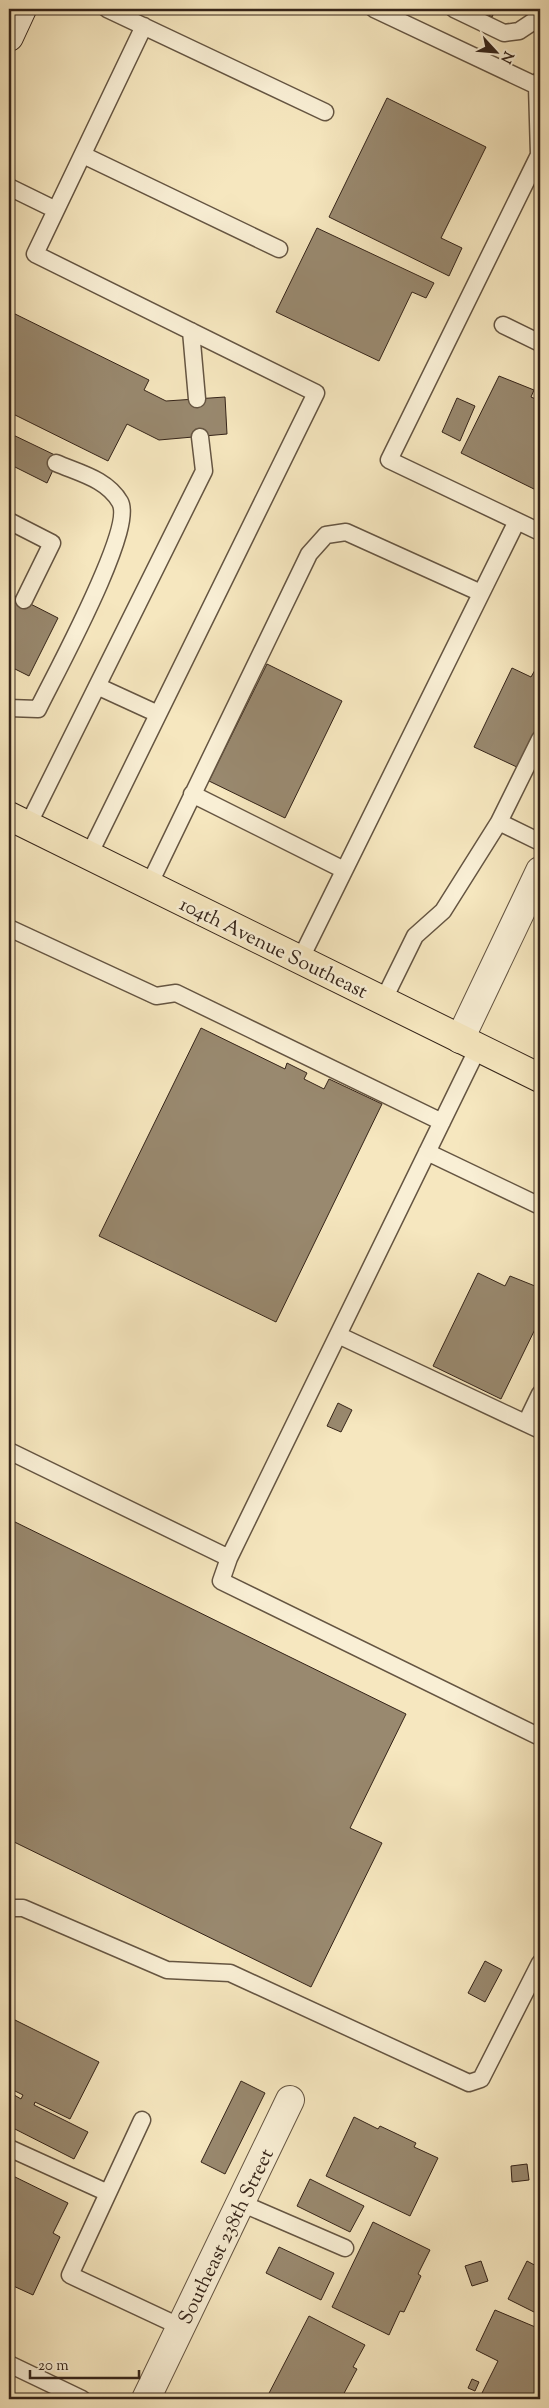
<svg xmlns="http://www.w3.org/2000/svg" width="549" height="2408" font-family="'Sorts Mill Goudy',serif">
  <rect width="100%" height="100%" fill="#f6e7bf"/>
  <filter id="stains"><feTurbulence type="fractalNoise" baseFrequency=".004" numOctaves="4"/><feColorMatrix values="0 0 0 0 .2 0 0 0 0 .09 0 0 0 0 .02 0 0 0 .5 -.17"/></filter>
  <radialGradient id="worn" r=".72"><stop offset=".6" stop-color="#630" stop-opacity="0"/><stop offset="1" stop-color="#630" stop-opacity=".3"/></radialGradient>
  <!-- building -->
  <path fill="#99896f" stroke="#352419" d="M477,9H496L492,17Z
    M387,98L486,147L441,238L462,248L449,276L329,217Z
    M317,228L434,283L426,298L412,292L379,361L276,312Z
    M9,311L149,380L144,390L166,401L225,397L227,434L159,440L127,424L108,461L9,412Z
    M499,376L534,390L531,397L540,401V492L461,453Z
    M457,398L475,406L460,441L442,432Z
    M9,433L59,457L47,483L9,464Z
    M9,593L58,618L29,676L9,666Z
    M267,664L342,701L285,818L209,781Z
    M512,668L531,677L535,670L540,672V723L519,768L474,747Z
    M201,1028L285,1069L287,1063L307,1073L304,1079L324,1089L329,1079L382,1104L276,1322L99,1236Z
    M478,1273L505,1286L510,1276L540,1288V1319L501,1399L433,1366Z
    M338,1403L352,1410L341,1432L327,1426Z
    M9,1519L406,1714L350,1828L382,1843L311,1987L12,1841L9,1848Z
    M485,1961L502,1970L485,2002L468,1993Z
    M9,2017L99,2062L70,2119L35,2102L34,2105L88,2132L74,2159L9,2126V2092L21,2099L23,2095L9,2088Z
    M241,2081L265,2093L225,2174L201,2162Z
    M354,2117L378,2129L380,2126L416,2143L414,2147L438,2158L410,2216L326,2176Z
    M527,2164L529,2180L512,2182L511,2166Z
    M9,2174L68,2203L53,2233L60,2237L33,2295L9,2284Z
    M310,2179L364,2206L350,2232L297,2206Z
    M373,2222L430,2250L418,2274L421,2276L404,2312L400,2311L389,2335L332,2307Z
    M279,2247L334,2273L321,2300L266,2273Z
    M481,2261L488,2281L472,2286L465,2266Z
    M527,2261L540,2268V2315L508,2299Z
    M495,2310L540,2329V2389L535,2399H479L498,2361L476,2350Z
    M309,2316L365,2345L353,2367L357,2369L341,2399H266Z
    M472,2379L479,2382L475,2391L468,2388Z"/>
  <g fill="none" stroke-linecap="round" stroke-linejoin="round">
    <defs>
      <path id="lane" d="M107,9L325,112
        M374,9L537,86
        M454,9L504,33L519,31L540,17
        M540,80L537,86L539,155L389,460L540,532
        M83,155L279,249
        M9,187L56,210
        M503,325L540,343
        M191,331L197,399
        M9,521L52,543L24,600
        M97,686L158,714
        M9,708L38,709C54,676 135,529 120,502C107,479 79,473 56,463
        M192,794L344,870
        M499,822L540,842
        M28,825L204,471L200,437
        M89,855L316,393L35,254L144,26
        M149,885L309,554L326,535L346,532L481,593
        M9,928L156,996L176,993L442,1122
        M300,960L517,521
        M383,1001L415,936L443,911L499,822L540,739
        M427,1152L540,1206
        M338,1335L540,1430
        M526,1423L540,1394
        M9,1451L229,1558L478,1048
        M229,1558L221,1581L540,1737
        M9,1908H23L167,1970L230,1973L469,2083L481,2079L540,1963
        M142,2120L70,2275L181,2327
        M9,2148L108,2193
        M241,2203L345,2248
        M9,2364L82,2399"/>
      <path id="street" d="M460,1039L540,871
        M146,2399L290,2100"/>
      <path id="secondary" d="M9,37L22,9"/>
      <path id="primary" d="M9,816L540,1078"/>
    </defs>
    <!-- lane casing -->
    <use href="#lane" stroke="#655542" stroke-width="19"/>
    <!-- street casing -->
    <use href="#street" stroke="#655542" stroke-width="30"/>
    <!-- secondary casing -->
    <use href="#secondary" stroke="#352419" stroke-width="30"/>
    <!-- primary casing -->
    <use href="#primary" stroke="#352419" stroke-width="30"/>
    <!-- lane -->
    <use href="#lane" stroke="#f9efd5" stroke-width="16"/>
    <!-- street -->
    <use href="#street" stroke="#f9efd5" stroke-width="28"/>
    <!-- secondary -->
    <use href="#secondary" stroke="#f9efd5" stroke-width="28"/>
    <!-- primary -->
    <use href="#primary" stroke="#f6e7bf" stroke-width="28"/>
  </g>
  <g text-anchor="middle" stroke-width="5" stroke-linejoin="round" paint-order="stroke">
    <!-- street labels -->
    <g font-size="20" fill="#352419" stroke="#f9efd5">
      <text transform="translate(274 947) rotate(26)" y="7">104th Avenue Southeast</text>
      <text transform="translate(225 2236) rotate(-64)" y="7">Southeast 238th Street</text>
    </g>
  </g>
  <!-- margin -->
  <rect width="549" height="2408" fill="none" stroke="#f6e7bf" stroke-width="30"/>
  <rect x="10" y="10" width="529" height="2388" fill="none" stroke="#352419" stroke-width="2.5"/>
  <rect x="15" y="15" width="519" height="2378" fill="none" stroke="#352419"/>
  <!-- north arrow -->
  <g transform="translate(496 52) rotate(116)" stroke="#f9efd5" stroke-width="4" paint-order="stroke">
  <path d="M0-4L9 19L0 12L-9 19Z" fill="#352419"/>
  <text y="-8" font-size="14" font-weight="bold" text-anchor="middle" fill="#352419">N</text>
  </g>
  <!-- scale -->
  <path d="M30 2370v8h109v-8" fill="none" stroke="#352419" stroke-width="2.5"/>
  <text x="38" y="2370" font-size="15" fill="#352419" stroke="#f9efd5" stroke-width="4" paint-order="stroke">20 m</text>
  <rect width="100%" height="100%" filter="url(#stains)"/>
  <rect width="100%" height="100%" fill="url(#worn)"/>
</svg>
